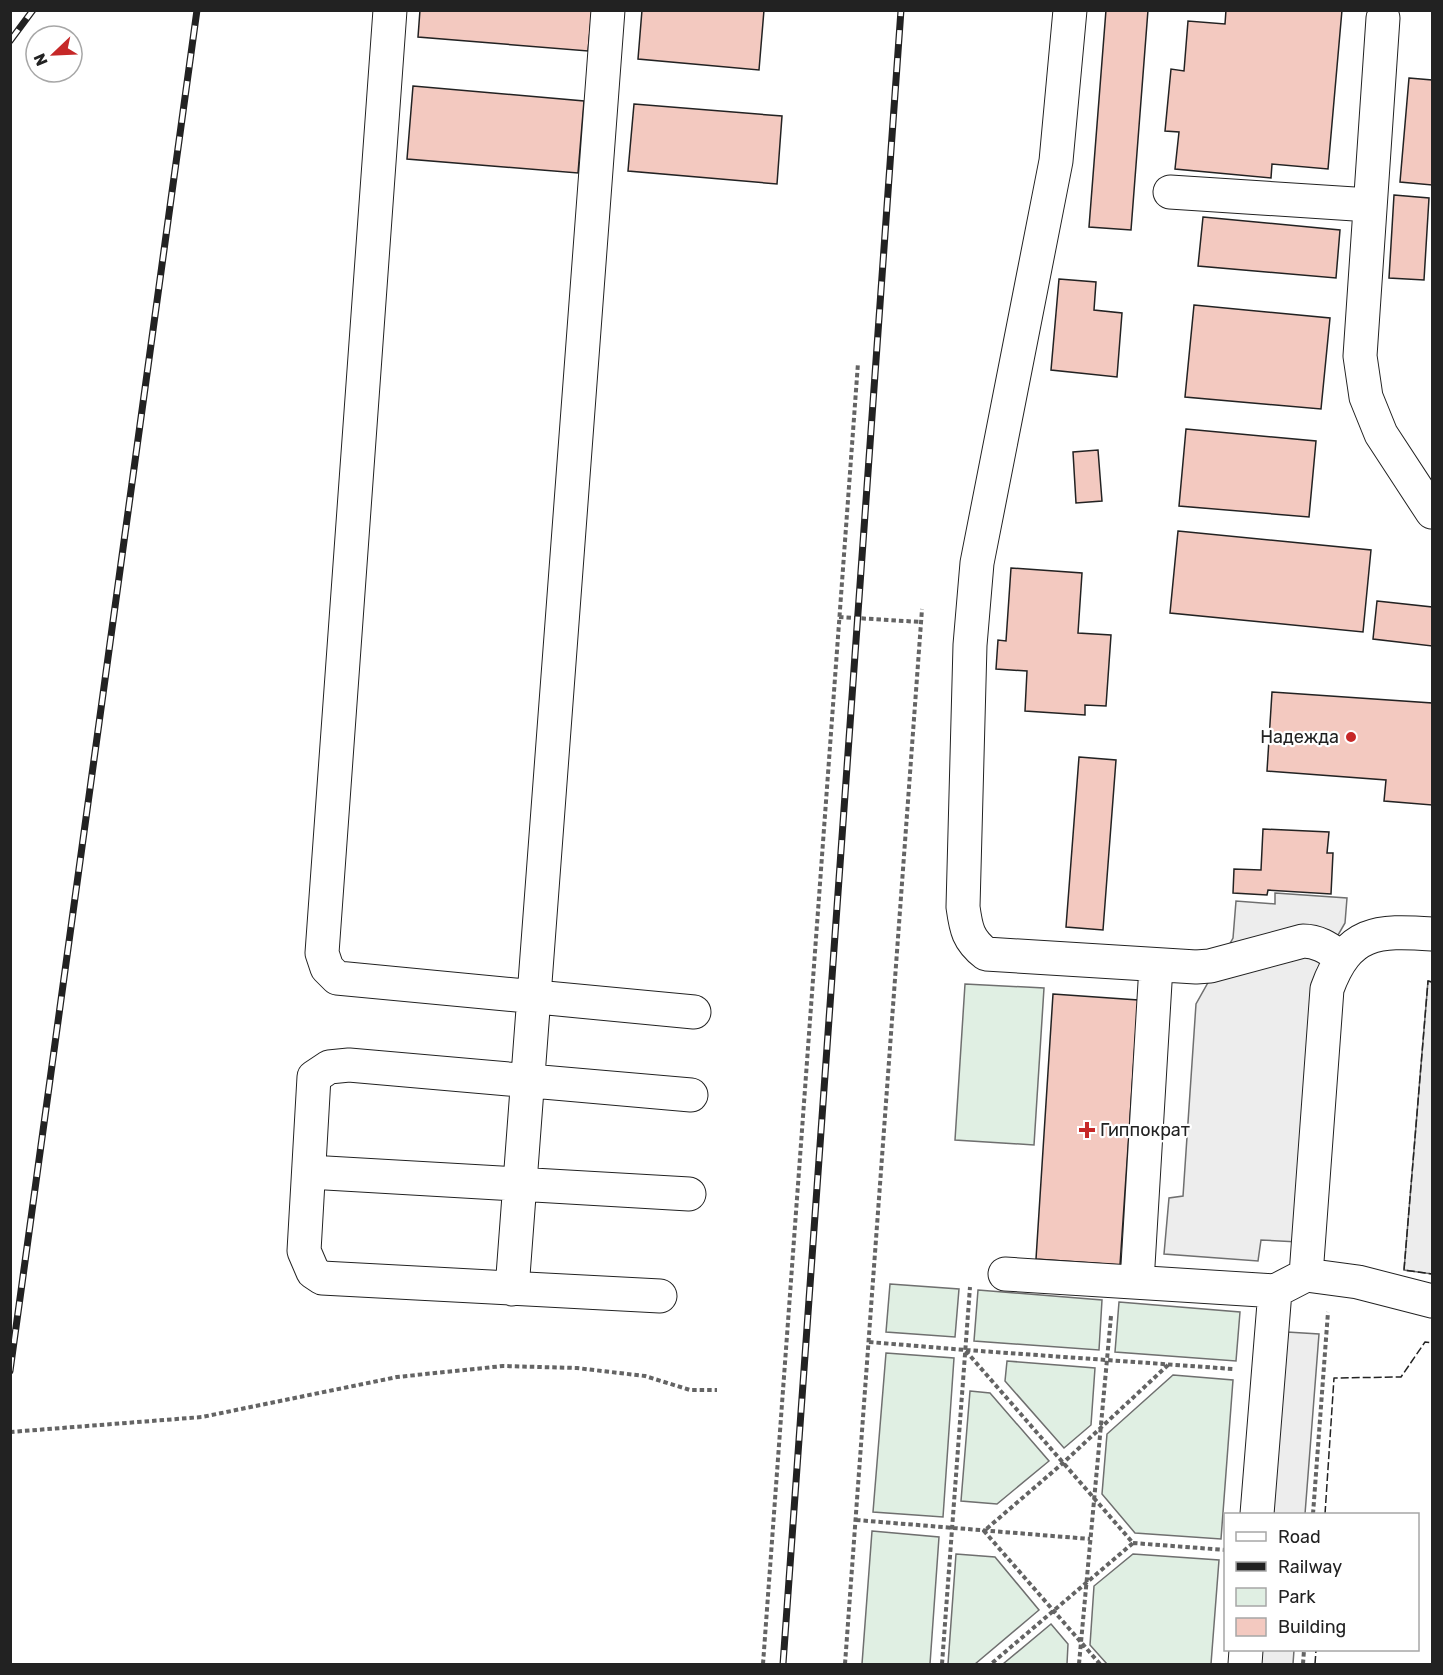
<svg xmlns="http://www.w3.org/2000/svg" width="1443" height="1675" font-family="Rubik,sans-serif">
  <rect width="100%" height="100%" fill="#fff"/>
  <!-- green -->
  <path fill="#e0efe3" stroke="#6f6f6f" stroke-width="1.5" d="M965,984L1044,988L1034,1145L955,1140Z
    M890,1284L959,1289L955,1337L886,1332Z
    M978,1290L1102,1300L1099,1350L974,1341Z
    M1119,1302L1240,1312L1236,1361L1115,1352Z
    M886,1353L954,1358L943,1517L873,1512Z
    M1007,1361L1095,1368L1091,1425L1064,1448L1005,1381Z
    M1173,1375L1233,1380L1221,1539L1135,1533L1102,1494L1107,1434Z
    M970,1391L990,1393L1049,1461L997,1504L961,1501Z
    M872,1531L939,1537L930,1664H862Z
    M956,1554L995,1557L1039,1610L975,1664H948Z
    M1133,1554L1219,1560L1211,1664H1107L1090,1645L1094,1586Z
    M1051,1624L1068,1644L1067,1664H1003Z"/>
  <!-- parking -->
  <path fill="#ededed" stroke="#6f6f6f" stroke-width="1.5" d="M1275,893L1347,898L1345,923L1319,968L1298,1242L1261,1240L1258,1261L1164,1254L1169,1198L1183,1196L1196,1004L1233,938L1236,901L1275,904Z
    M1428,981L1432,982V1274L1404,1270Z
    M1287,1332L1319,1334L1305,1514H1273Z
    M1262,1650H1294L1293,1664H1261Z"/>
  <!-- building -->
  <path fill="#f3c9c0" stroke="#222" stroke-width="1.5" d="M420,10H592L588,51L418,37Z
    M642,10H764L759,70L638,59Z
    M1106,10H1148L1131,230L1089,227Z
    M1226,10H1342L1328,169L1272,164L1271,178L1175,169L1179,132L1165,131L1171,69L1184,71L1188,21L1225,24Z
    M1409,78L1432,80V185L1400,182Z
    M413,86L584,101L578,173L407,159Z
    M634,104L782,116L777,184L628,171Z
    M1394,195L1429,198L1424,280L1389,278Z
    M1203,217L1340,230L1336,278L1198,266Z
    M1059,279L1096,282L1094,310L1122,313L1117,377L1051,370Z
    M1194,305L1330,318L1321,409L1185,397Z
    M1186,429L1316,441L1309,517L1179,506Z
    M1098,450L1102,501L1076,503L1073,452Z
    M1178,531L1371,550L1363,632L1170,613Z
    M1011,568L1082,573L1078,633L1111,635L1106,706L1085,705V715L1025,711L1027,671L996,669L998,640L1006,641Z
    M1377,601L1432,607V646L1373,639Z
    M1272,692L1432,703V805L1384,801L1386,780L1267,771Z
    M1079,757L1116,760L1103,930L1066,927Z
    M1263,829L1329,832L1327,853H1333L1331,894L1268,890L1267,895L1233,893L1234,869L1261,870Z
    M1053,994L1138,1000L1120,1265L1036,1259Z"/>
  <g fill="none" stroke-linecap="round" stroke-linejoin="round">
    <defs>
      <path id="minor" d="M390,10L322,953L327,968L337,978L694,1012
        M1070,10L1056,161L977,563L970,645L963,907C966,929 968,940 986,954L1196,967L1210,966L1303,941C1319,941 1329,949 1342,958
        M1383,18L1360,356L1366,397L1381,434L1432,512
        M1170,192L1370,205
        M309,1172L689,1194
        M1005,1274L1275,1291L1306,1275L1358,1282L1432,1301
        M1306,1275L1327,989C1348,931 1377,930 1432,934
        M1137,1282L1156,966
        M512,1289L608,10
        M660,1296L322,1278L313,1272L304,1251L314,1077L329,1067L349,1065L691,1095
        M1257,1514L1275,1291
        M1245,1664L1246,1650"/>
    </defs>
    <!-- minor casing -->
    <use href="#minor" stroke="#222" stroke-width="35"/>
    <!-- path -->
    <path stroke="#646464" stroke-width="4" stroke-dasharray="4.5 3" stroke-linecap="butt" d="M839,617L921,622
      M869,1342L965,1350L1133,1543L991,1664
      M966,1350L1233,1369
      M10,1432L202,1417L397,1377L503,1366L577,1368L645,1376L690,1390H717
      M1313,1514L1328,1312
      M856,1520L1090,1539
      M1133,1543L1226,1550
      M763,1664L858,363
      M845,1664L922,609
      M942,1664L970,1287
      M1079,1664L1111,1316
      M1100,1664L984,1531L1063,1463L1168,1365
      M1303,1664L1304,1650"/>
    <!-- minor -->
    <use href="#minor" stroke="#fff" stroke-width="33"/>
    <defs>
      <path id="rail" d="M10,41L33,10
        M10,1371L197,10
        M783,1664L901,10"/>
    </defs>
    <!-- rail casing -->
    <use href="#rail" stroke="#222" stroke-width="7"/>
    <!-- rail -->
    <use href="#rail" stroke="#fff" stroke-width="4.5" stroke-dasharray="14" stroke-linecap="butt"/>
    <!-- fence -->
    <path stroke="#222" stroke-width="1.5" stroke-dasharray="8 3" stroke-linecap="butt" d="M1432,982L1428,981L1404,1270L1432,1274
      M1325,1514L1334,1378L1401,1377L1425,1342L1432,1343
      M1315,1664L1316,1650"/>
  </g>
  <!-- markers -->
  <g fill="#c62828" stroke="#fff" stroke-width="2">
    <circle cx="1351" cy="737" r="6"/>
    <path d="M1084 1121h6v6h6v6h-6v6h-6v-6h-6v-6h6z"/>
  </g>
  <g text-anchor="middle" stroke-width="4.5" stroke-linejoin="round" paint-order="stroke">
    <!-- poi labels -->
    <g font-size="18" fill="#222" stroke="#fff" text-anchor="end">
      <text x="1339" y="743">Надежда</text>
      <text x="1100" y="1136" text-anchor="start">Гиппократ</text>
    </g>
  </g>
  <!-- border -->
  <rect width="1443" height="1675" fill="none" stroke="#222222" stroke-width="24"/>
  <!-- legend -->
  <rect x="1224" y="1513" width="195" height="138" fill="#ffffff" stroke="#a7a7a7" stroke-width="1.5"/>
  <rect x="1236" y="1532" width="30" height="9" fill="#ffffff" stroke="#a7a7a7" stroke-width="1.5"/>
  <text x="1278" y="1543" font-size="18" fill="#222222">Road</text>
  <rect x="1236" y="1562" width="30" height="9" fill="#222222" stroke="#a7a7a7" stroke-width="1.5"/>
  <text x="1278" y="1573" font-size="18" fill="#222222">Railway</text>
  <rect x="1236" y="1588" width="30" height="18" fill="#e0efe3" stroke="#a7a7a7" stroke-width="1.5"/>
  <text x="1278" y="1603" font-size="18" fill="#222222">Park</text>
  <rect x="1236" y="1618" width="30" height="18" fill="#f3c9c0" stroke="#a7a7a7" stroke-width="1.5"/>
  <text x="1278" y="1633" font-size="18" fill="#222222">Building</text>
  <!-- north arrow -->
  <g transform="translate(54 54) rotate(247)"><circle r="28" fill="#ffffff" stroke="#a7a7a7" stroke-width="1.5"/>
  <path d="M0-4.5L10 22L0 15L-10 22Z" fill="#c62828"/>
  <text y="-9" font-size="16" font-weight="bold" text-anchor="middle" fill="#222222">N</text>
  </g>
</svg>
